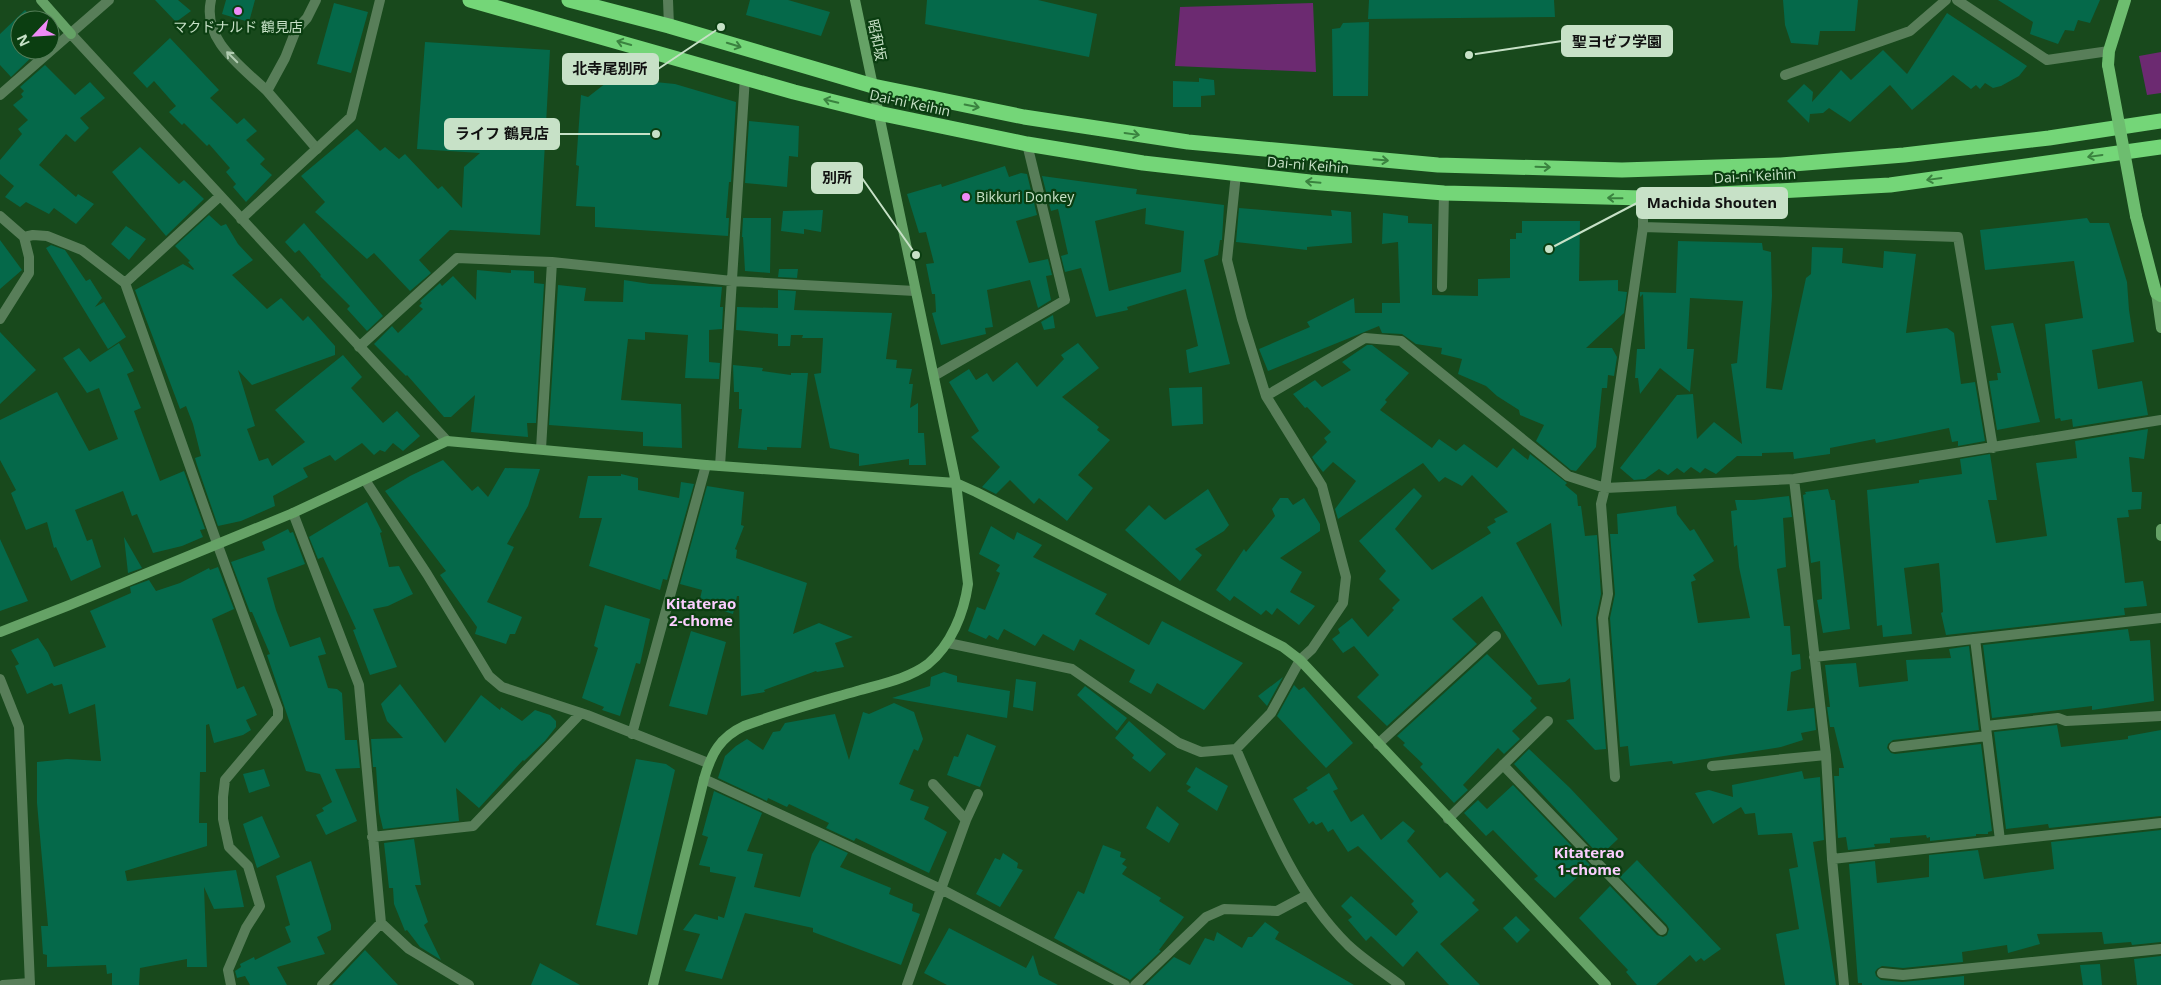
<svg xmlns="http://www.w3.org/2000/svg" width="2161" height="985" font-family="'Open Sans','Noto Sans JP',sans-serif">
  <rect width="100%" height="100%" fill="#18491c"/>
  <!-- green -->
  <path fill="#6c2a71" d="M1313,3L1316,72L1175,66L1180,7Z
    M2161,52V93L2147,95L2139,56Z"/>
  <!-- building -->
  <path fill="#05694a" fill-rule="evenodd" d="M155,0H178L191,11L176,22Z
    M226,0H255L249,22L222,14Z
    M750,0H788L830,12L821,36L746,15Z
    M927,0H1038L1097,14L1089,57L925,24Z
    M1369,0H1554L1555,17L1368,19Z
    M1783,0H1858L1855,31H1820L1818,45L1791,43L1785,25Z
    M1998,0H2100L2090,23L2078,20L2074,31L2065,30L2058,44L2030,34L2033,22Z
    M334,3L368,12L351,73L317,64Z
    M25,10L35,20H20V50H39L11,77L0,65V34Z
    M1947,13L2027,66L2019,76L2001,86L1993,88L1985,83L1980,89L1976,85L1971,89L1953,75L1912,110L1890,85L1850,122L1829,108L1823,113L1810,114L1809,123L1787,101L1804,84L1813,92L1812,102L1841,70L1851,80L1883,50L1907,74Z
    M1369,22L1368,96H1333L1332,29L1340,28L1343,23Z
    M170,38L219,90L210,98L237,124L244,118L257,131L246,140L265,159L260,164L272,175L246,202L233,187L236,184L226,172L230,168L209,144L207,146L184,123L182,125L169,112L176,106L154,81L147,88L133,73Z
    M425,42L550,50L540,235L450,230L419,260L431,273L410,291L374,253L367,259L315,212L325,202L301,176L357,129L380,151L385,147L399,159L405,154L438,189L442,186L462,208L464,167L480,153L417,149Z
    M45,65L75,95L90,82L105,98L80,118L89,128L75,142L66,134L39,165L76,197L78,194L94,204L76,224L54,208L49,214L26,202L20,207L5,197L14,186L0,174V160L22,134L18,129L28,120L13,105L23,97L21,94L24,91L20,87Z
    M606,77L675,84L736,102L731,182H729L726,218H729L728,236L595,227V207L576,206L579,166L576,165L581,95L588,97L606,83Z
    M1199,78L1214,80L1215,95L1201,96V107H1173V81L1199,82Z
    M749,121L799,126L798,157L789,156L787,187L745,183Z
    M140,147L179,184L184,180L204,199L166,236L112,172Z
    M1005,166L1009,177L1021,173L1027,174L1037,215L1016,221L1029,263L1048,259L1052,275L1046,276L1051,300L1038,308L1030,280L987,290L993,327L985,328L986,334L941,345L932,313L936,312L935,294H932L926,264L934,263L926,232L919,233L907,194L941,184L942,187Z
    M1042,176L1137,189L1136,194L1224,205L1222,240H1220L1218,255L1204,260L1230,364L1189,373L1186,350L1198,346L1186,289L1127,307L1128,310L1096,317L1081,268L1065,272L1061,256L1068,254L1058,209L1051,211ZM1146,208L1145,224L1184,231L1181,272L1109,291L1095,221Z
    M1239,208L1332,216L1331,210L1351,212L1352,243L1307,247V250L1236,242Z
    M823,210L821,232L804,229V234L781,231L783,211Z
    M1383,213L1408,216V223L1432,224V295L1478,296V279L1510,278V239H1516V233H1522V221H1580L1579,281L1618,280V291L1627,292L1624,313L1586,348H1612L1617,357L1614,376L1608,375L1607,388H1602L1596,447L1576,471L1571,470L1536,441L1544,425L1520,415L1519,410L1497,396L1486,386L1458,374L1462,359L1441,354L1442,348L1416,344L1402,334L1382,333L1379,326L1268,371L1259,349L1310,327L1307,322L1354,298L1355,313H1382V303H1400L1398,242L1382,244Z
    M209,215L221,226L226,224L238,244L253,260L232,275L267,309L281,298L303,321L308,316L335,346V355L252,385L238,370L255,426L247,429L259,461L268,458L272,466L305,442L275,410L343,355L362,377L351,388L383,423L397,411L420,436L403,451L393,443L385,452L380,450L374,455L362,443L335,461L330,455L303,468L308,477L273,496L275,506L241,521L218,526L197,465L195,458L201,456L193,424L186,406L180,409L135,290L183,264L193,270L194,269L188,262L190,261L175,246Z
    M743,218H771L770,273L745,271L743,237H742Z
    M2087,218L2090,223H2109L2127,282L2129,310L2134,342L2092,350L2098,389L2142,381L2148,415L2073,427L2072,419L2061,421L2060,418L2055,419L2045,324L2083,318L2074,261L1985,270L1980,230Z
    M304,223L383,316L367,331L347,309L350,306L320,276L321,275L299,250L295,253L285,242Z
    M126,226L146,239L129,260L111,244Z
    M0,240L22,270L0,289Z
    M1678,241L1762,243L1763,250L1771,252L1772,296L1766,388L1782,390L1806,278L1811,274L1812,247L1843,248L1842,263L1883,268L1884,251L1916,254L1906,333L1947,328L1954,333L1961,384L1975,382L1985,441L1958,446V441L1952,442L1949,428L1876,443L1875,439L1830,448V454L1794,459L1793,452L1762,453V456H1737L1716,474L1705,468L1700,473L1691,467L1684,473L1677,468L1668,475L1659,469L1645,479L1634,480L1620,468L1677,395L1693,394L1697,439L1714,422L1742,444L1731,364L1737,363L1743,301L1690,298L1687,349H1694L1690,392L1660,368L1640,394L1638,378H1635L1637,349H1645L1643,294L1640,297V292L1676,293Z
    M51,245L65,250L86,281L90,279L102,298L95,307L104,302L126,337L108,349L46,248Z
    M779,269H798L797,278L778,277Z
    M477,270L511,273V270L534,271V283L544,284L536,423H527L528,437L471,432L475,395L451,417H444L407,375L406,376L374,344L392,326L398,333L423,309L419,306L422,303L420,301L440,283L442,286L453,276L476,300Z
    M624,280L650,284L722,287L720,307H723L722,329L709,330V362L720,363L719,379L685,378L688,335L645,332V340L628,339L621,400L681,404L682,448L643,446V432L549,425L558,285L586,288L584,301L623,302Z
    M778,290L796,291L794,310L892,313L886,359L897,360L896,368L912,369L909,384H913L910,408L918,403V433H924L926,465H909V459L859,466V454L830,448L814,374L821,373L823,338H802L803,335H791L790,346H778V334L736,330L737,307L778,308Z
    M1053,315L1055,328L1044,330L1041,322Z
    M2013,323L2040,422L1997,430L1989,381L1998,380L1997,373H2001L1991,326Z
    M0,332L36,370L0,404Z
    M119,343L134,371L127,374L141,408L134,411L160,481L184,471L205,529L200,530L203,537L182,546L153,553L137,514L132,516L123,491L75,510L87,541L92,539L101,567L71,581L56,547L54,548L47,522L26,530L11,493L16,490L0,460V420L57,392L89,451L118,439L99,388L87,393L63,358L79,348L90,362Z
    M1078,343L1099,368L1062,397L1099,427L1097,430L1110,440L1078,475L1093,488L1067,521L1039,498L1034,504L1010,480L996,494L982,487L1000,467L971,437L979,431L949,382L969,369L976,380L987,373L993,382L1017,362L1037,387L1064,359L1061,355Z
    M1367,345H1372L1409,373L1385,400L1387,402L1380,410L1432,448L1439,439L1456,451L1464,444L1497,468L1513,448L1528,460L1530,454L1567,483L1565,485L1577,495L1578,506H1581L1585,536L1597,535L1601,594L1596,618L1606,749L1595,750L1566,720L1574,719L1570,678L1565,682L1538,685L1482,596L1452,619L1477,644L1387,726L1357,697L1379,675L1354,646L1343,653L1332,639L1340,633L1338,629L1352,618L1368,637L1394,610L1392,608L1400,600L1379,579L1386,571L1359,541L1414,488L1422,496L1395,529L1432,570L1491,533L1487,527L1496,522L1494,519L1508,512L1472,475L1462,486L1445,477L1439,482L1423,463L1338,519L1335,509L1356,481L1333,462L1323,472L1315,462L1312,457L1327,442L1324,438L1331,432L1307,407L1305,408L1293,394L1315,380L1322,387L1351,370L1342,362ZM1551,523L1562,627L1516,543Z
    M733,365L763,368L762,371L791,375V373H808L801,448L767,447V450L738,448L742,409H739V392H734Z
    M1202,387L1203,424L1172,426L1169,388Z
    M2148,429L2144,459L2129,457L2132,492H2142L2141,509L2128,510L2129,517L2117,518L2125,583L2143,581L2147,606L2124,608L2125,615L1946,635L1941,613L1943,612L1939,563L1904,568L1912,634L1883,637L1882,625L1877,626L1867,490L1919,483V480L1962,474L1960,459L1990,454L1997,500H1988L1996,543L2047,536L2036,463L2077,458L2075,441Z
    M443,460L472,491L478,486L488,497L505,468L540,469L528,506L507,544L514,547L487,602L522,617L515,634H510L506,644L475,634L477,627L440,575L446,571L385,491L410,476Z
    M621,474L638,478V490L679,498L681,482L694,484L667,580L663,579L660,590L589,566L602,518H579L588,476H621Z
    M707,486L744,492L741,525L744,526L735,549L737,550L736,558L807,583L793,634L819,623L853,637L835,643L844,667L817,672L816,671L764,690L765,692L741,696L739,596H737L733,614L699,603L702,590L680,584Z
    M1208,489L1229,525L1224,531L1195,549L1202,555L1180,581L1125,530L1149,505L1165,520Z
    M1828,489L1831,500H1835L1850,629L1823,633L1817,600L1822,599L1820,561L1811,563L1803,495L1806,494L1805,492Z
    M1789,496L1792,517L1783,518L1786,567L1777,569L1784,626H1790L1792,655L1800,654L1801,669L1791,672L1787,711L1814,708L1816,730L1801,733L1803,740L1781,747L1673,764L1672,761L1630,766L1628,746L1620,747L1610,618L1615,594L1610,534H1618L1617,514L1676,506L1677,514L1690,531L1694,529L1714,561L1693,575L1696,580L1691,582L1698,623L1750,618L1739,567L1737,545L1734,547L1731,511L1737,510L1735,500H1754Z
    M1280,498H1288L1293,505L1304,498L1320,524V531L1280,558L1302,572L1290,592L1315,606L1299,625L1277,608L1272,615L1266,610L1261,615L1234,596L1230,601L1216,590L1244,549L1246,552L1275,516L1272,509Z
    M367,502L382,532L380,533L389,567L399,566L413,594L388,606L373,609L397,667L370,675L353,630L356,629L323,557L318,559L309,537Z
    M991,526L1014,540L1017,532L1042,545L1033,557L1107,594L1095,614L1149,645L1162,621L1243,663L1204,710L1157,683L1151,694L1129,682L1135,670L1080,639L1074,651L1043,634L1035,646L1004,629L998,640L989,635L986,639L968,631L977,607L985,610L1000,573L996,571L1000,565L979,554Z
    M288,529L290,533L293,532L305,564L267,578L276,610L290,647L320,637L326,654L318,656L328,688L337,689L342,693L345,740H357L360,768L335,769L357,821L326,835L316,815L324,811L322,808L332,802L320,774L306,771L267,655L270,654L252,612H250L231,562L265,550L262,542Z
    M124,537L142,568L128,573Z
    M0,539L28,601L0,611Z
    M218,567L234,609L212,619L237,689L244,686L257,715L246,720L251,730L243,735L214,743L209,724L206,725V772H200L199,823H207V846L125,871L127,881L236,870L244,907L214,909L204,887L207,967H187V959L140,968L139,985H112V973L107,974L106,965L47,967V955L43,954L41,926H48L37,803V762L67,759L101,761L95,704L69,714L62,684L54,686L52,683L27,694L15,666L19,664L11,650L38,638L48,653L54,667L106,647L90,611L131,593L130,587L149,580L156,591L180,583L209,568L210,570Z
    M605,605L650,619L640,664L636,663L620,716L602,710L604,707L582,698L598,648L594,646Z
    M2128,629L2130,641L2150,640L2154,701L2092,710V706L1992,718L1983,645Z
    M691,631L726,642L707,715L669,706Z
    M1969,646L1979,730L1893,740L1888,744L1887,748L1891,753L1895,754L1981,744L1992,831L1988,832V834H1976V836L1930,841V837L1927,838L1926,835L1890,838V843L1874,844L1875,847L1848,850L1846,837L1838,838L1834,776H1839V768H1844L1834,727H1830L1827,707H1830L1825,665L1856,663L1859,687L1908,681L1906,660L1951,658L1949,649Z
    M1487,654L1532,698L1530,701L1537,708L1512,731L1520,739L1504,754L1498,748L1463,785L1468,790L1454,803L1420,767L1423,764L1403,745L1405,743L1397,736Z
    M944,672L957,676V682L1010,691L1007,718L892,698L930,686L931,677Z
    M1283,677L1267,706L1258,696Z
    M1016,679L1036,682L1033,711L1013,707Z
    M400,684L445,743L481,695L500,710L501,707L522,721L535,710L550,715L556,721V727L545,741L524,761L523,760L479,808L456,788L459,821L383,829L379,812L376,767H373L371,739L403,738L387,721L381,704Z
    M1294,685L1299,690L1304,687L1353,743L1326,768L1277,716Z
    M1085,686L1127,718L1117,731L1077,695Z
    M894,703L914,712L923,739L918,751L914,749L899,784L914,790L910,800L929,807L924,819L947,832L929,873L856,838L854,841L826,828L829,823L789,804L787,807L768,798L767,801L718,778L725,756L736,746L747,739L763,750L773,732L780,731L785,723L835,714L849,760L863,712L869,714Z
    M1129,721L1166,754L1150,772L1132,758L1134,755L1115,738Z
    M2057,725L2061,747L2128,739V736L2161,730V816L2049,828L2048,824L2006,829L1994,732Z
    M967,734L996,746L980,787L947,775L954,756L958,757Z
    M1529,749L1570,788L1618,839L1600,856L1514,764Z
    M636,759L666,764L675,770L637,935L596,925Z
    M1196,767L1228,786L1217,811L1187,791L1191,787L1186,784Z
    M264,769L270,786L249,793L243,774Z
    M1802,771L1804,779L1820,777L1824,840L1813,842L1836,985H1785L1776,934L1799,929L1789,869L1798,867L1792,833L1758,835L1755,813L1745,814L1741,807L1713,824L1695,793L1709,790L1733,797L1732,785Z
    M1329,773L1338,789L1333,791L1351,822L1363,814L1381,840L1403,821L1415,831L1407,841L1440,878L1447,872L1475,900L1472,903L1479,910L1440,944L1480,985H1449L1417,951L1403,967L1371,936L1366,941L1348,920L1352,917L1341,906L1351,896L1396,936L1418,912L1411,904L1414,901L1358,846L1348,852L1333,829L1328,832L1322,822L1316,825L1313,821L1309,824L1293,799L1308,790L1306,788Z
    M1513,785L1590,865L1555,898L1534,879L1538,876L1493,830L1486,836L1464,813L1478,800L1487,809Z
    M714,791L762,813L747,851L763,854L754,887L800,897L812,854L820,840L848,853L840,867L891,888L889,894L913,904L912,911L920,914L901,965L813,932V928L745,913L722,979L685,971L700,934L683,930L695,914L718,920V916L724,918L736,877L710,872V867L699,865L708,837L702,835Z
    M1157,806L1179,824L1169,843L1146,828Z
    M262,816L280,857L257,868L243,824Z
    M2161,830V942L2132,945L2131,942L2104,944L2102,932L2037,934L2040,944L2008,953L2007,945L1962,952L1963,962L1903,968L1882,966L1877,969L1875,972L1876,976L1881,980L1902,982L1964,976V985H1862V983H1858L1849,864L1875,861L1877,883L1929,877V855L1978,850L1984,879L2054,869L2051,842Z
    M414,839L421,885H415L428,922L424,925L441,960L420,947L407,930L405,931L394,904L393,888H389L384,843Z
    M1103,845L1121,852L1120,857L1126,859L1122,864L1127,867L1122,874L1161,898L1159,901L1184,917L1159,950L1161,951L1130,980L1054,938L1078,891L1084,894Z
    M1003,853L1018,863L1017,868L1023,870L1000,907L976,894L995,858L1000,860Z
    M1637,860L1721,949L1704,961L1701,958L1696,962L1690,955L1656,985H1637L1626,972L1628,970L1579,918L1610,886L1657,935L1663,937L1667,935L1669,929L1667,925L1620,877Z
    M311,861L331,925V930L317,937L325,954L277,967L287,985H250L245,976L237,978L235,971L241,967L240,964L254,957L255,960L291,942L285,927L290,925L276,876Z
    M1516,916L1530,930L1517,943L1503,928Z
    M1265,922L1279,932L1275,939L1354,985H1145L1174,957L1190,965L1205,938L1214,941L1217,932L1242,948L1248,937H1252Z
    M949,928L1026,968L1033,955L1039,975L1058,985H947L924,973Z
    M365,950L398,985H332Z
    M2161,956V985H2137L2134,959Z
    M540,963L580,985H531Z
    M2100,964L2102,985H2083L2080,965Z"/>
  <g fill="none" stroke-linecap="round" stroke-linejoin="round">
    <!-- lane -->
    <path stroke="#587e59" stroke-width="10" d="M211,0C202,40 241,66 267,91
      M316,0L307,18L296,30L285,58L267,91L317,149
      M1975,639L2000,840
      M1986,726L2058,718L2066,721L2161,716
      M1378,744L1496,636
      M1894,747L1987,736
      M1503,765L1662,930
      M933,784L966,820
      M941,889L966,820L978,794
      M1882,973L1903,975L2161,949
      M3,985L30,983"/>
    <!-- street -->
    <path stroke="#587e59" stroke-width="10" d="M668,0L669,26
      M1957,0L2047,60L2109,51
      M71,34L447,441
      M1785,75L1910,31L1946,0
      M0,95L109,0
      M0,216L24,237L29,257V273L0,319
      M241,219L351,117L380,0
      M1643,227L1958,237L1993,448
      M24,237L33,235L47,236L82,250L125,283L217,543L278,709V717L225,780L223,797V819L229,847L248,866L260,906L246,928L228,970L231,985
      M125,283L220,196
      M1442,287L1444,193
      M359,347L457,258L552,262L732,281L915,291
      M934,376L1065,300L1027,144
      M1266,396L1365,338L1401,341L1568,476L1605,488L1794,479L2161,420
      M541,449L552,262
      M720,466L745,77
      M1794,479L1826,755L1832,859L1844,985
      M365,480L427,574L489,676L502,687L587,715L708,763
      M293,513L359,685L381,923L409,949L469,985
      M948,643L1072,669L1179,743L1201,752L1236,749L1271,713L1300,660L1312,649L1343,603L1346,577L1322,486L1266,396L1242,319L1227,260L1236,174
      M1814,657L2161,618
      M0,679L19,727L30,985
      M632,734L706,465
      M1236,749C1266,818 1294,892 1348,945C1364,960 1383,972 1400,985
      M1712,766L1826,755
      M1615,777L1603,618L1608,594L1601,504L1605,488L1643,227V198
      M704,779L941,889L1125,985
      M1448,819L1548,721
      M372,837L473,826L581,713
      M1832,859L2161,823
      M322,985L381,923
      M907,985L941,889
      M1135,985L1206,917L1224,909L1277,911L1307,895"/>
    <!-- secondary -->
    <path stroke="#65a266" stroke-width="10" d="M41,0L71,34
      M2156,293L2161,328
      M2161,529V536
      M0,632L67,606L293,513L447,441L706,465L956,483L976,492L1283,647L1300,660L1606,985
      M653,985L704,779C711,754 720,737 744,726C781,712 819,702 857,691C881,684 908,679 928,664C951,645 964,613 968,584L956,483L855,0"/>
    <!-- primary -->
    <path stroke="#6dbd6f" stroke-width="12" d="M2108,65L2109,51L2125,0
      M2136,216L2156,293L2161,296"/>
    <!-- highway -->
    <path stroke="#74d678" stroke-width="15" d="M470,0L794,92L878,113L1027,144L1143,163L1310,182L1444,193L1643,198L1890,185L2161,147
      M569,0L669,26L873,86L1024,117L1188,142L1438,165L1622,170L1781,165L1904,155L2049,138L2161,121"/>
    <!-- primary-bridge -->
    <path stroke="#6dbd6f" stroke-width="12" d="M2108,65L2136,216"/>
  </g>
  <!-- one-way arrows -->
  <defs><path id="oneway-shaft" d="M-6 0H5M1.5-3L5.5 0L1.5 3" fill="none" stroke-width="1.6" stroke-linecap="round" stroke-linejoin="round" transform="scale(1.25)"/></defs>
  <g stroke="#3a823f">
    <use href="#oneway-shaft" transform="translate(624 43) rotate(-164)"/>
    <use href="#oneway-shaft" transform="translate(734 45) rotate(17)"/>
    <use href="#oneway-shaft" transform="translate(831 101) rotate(-166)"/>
    <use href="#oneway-shaft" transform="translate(972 106) rotate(11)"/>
    <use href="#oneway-shaft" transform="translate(1132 134) rotate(8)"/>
    <use href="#oneway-shaft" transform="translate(2095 156) rotate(172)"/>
    <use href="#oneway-shaft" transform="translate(1381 160) rotate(5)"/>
    <use href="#oneway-shaft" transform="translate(1543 167) rotate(2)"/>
    <use href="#oneway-shaft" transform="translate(1934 179) rotate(172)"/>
    <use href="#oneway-shaft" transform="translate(1313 182) rotate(-175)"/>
    <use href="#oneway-shaft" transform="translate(1615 198) rotate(-179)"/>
  </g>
  <use stroke="#b1cdb1" href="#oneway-shaft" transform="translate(232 57) rotate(-135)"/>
  <!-- markers -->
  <g fill="#ef8bf7" stroke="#0b3e11" stroke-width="2">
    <circle cx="238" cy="11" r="5"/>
    <circle cx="966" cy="197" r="5"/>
  </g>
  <g text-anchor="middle" stroke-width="4.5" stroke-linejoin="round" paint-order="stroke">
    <!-- poi labels -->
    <g font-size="14" fill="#c7e1c7" stroke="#0b3e11">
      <text x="238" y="32">マクドナルド 鶴見店</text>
      <text x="976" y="202" text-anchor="start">Bikkuri Donkey</text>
    </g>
    <!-- street labels -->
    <g font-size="14" fill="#c7e1c7" stroke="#0b3e11">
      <text transform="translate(877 40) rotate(78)" y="5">昭和坂</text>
      <text transform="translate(910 103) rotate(12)" y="5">Dai-ni Keihin</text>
      <text transform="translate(1308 165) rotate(5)" y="5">Dai-ni Keihin</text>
      <text transform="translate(1755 176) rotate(-3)" y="5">Dai-ni Keihin</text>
    </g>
    <!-- neighbourhood labels -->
    <g font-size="15" font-weight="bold" fill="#fbcefe" stroke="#0b3e11">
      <text x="701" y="609">Kitaterao<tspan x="701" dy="17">2-chome</tspan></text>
      <text x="1589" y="858">Kitaterao<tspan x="1589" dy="17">1-chome</tspan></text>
    </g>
  </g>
  <!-- callouts -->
  <path fill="none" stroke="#c7e1c7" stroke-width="2" d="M1469 55L1562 41M721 27L658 69M656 134L559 134M916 255L862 178M1549 249L1637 203"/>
  <g fill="#c7e1c7" stroke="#0b3e11" stroke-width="2">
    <circle cx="1469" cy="55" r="5"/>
    <circle cx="721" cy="27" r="5"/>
    <circle cx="656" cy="134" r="5"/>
    <circle cx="916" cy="255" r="5"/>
    <circle cx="1549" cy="249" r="5"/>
  </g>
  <g fill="#c7e1c7" stroke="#c7e1c7" stroke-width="2">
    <rect x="1562" y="26" width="110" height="30" rx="5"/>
    <rect x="563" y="54" width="95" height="30" rx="5"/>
    <rect x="445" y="119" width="114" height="30" rx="5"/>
    <rect x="812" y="163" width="50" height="30" rx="5"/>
    <rect x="1637" y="188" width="150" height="30" rx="5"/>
  </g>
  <g font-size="15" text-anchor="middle" font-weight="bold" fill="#111">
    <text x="1617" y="47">聖ヨゼフ学園</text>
    <text x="610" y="74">北寺尾別所</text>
    <text x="502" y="139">ライフ 鶴見店</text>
    <text x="837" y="183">別所</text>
    <text x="1712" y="208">Machida Shouten</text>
  </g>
  <!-- north arrow -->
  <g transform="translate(35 35) rotate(245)"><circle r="24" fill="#0b3e11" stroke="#567f5a"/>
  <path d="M0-4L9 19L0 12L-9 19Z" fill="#ef8bf7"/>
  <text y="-8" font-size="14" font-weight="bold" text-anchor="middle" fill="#c7e1c7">N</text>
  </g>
</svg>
